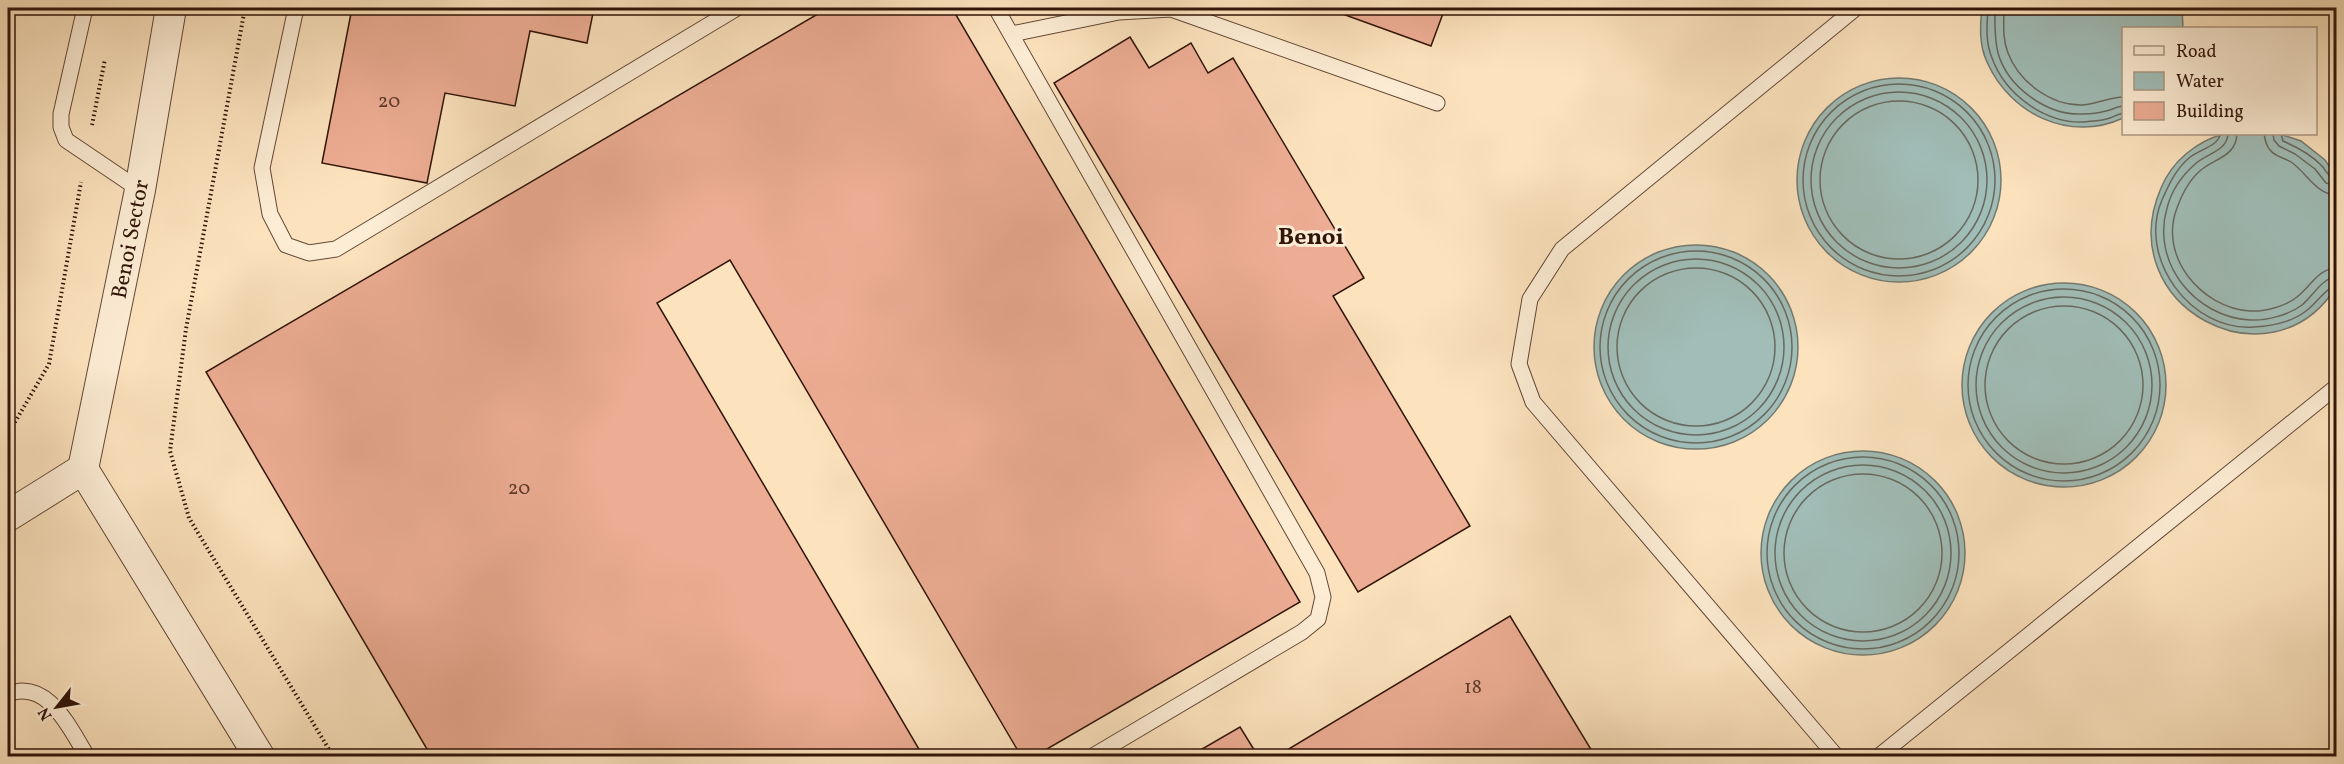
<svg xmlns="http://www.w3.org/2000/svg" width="2344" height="764" font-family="Vollkorn,serif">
  <rect width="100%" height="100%" fill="#fce3be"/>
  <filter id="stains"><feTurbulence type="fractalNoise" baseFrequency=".00333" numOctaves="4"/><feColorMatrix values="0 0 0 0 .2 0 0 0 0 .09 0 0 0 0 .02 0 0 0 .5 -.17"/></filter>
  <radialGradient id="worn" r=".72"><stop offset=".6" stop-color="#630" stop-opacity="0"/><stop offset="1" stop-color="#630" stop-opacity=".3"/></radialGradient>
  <!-- water -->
  <path fill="#a0bdb7" stroke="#747a71" stroke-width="1.5" d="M1982,8H2182L2183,28H2124L2123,118C2070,143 2010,114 1987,62C1979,45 1980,26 1982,8Z
    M1797 180a102 102 0 1 1 204 0a102 102 0 1 1-204 0Z
    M2224,134H2280L2301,141L2325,160L2336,176V287C2271,391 2110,306 2161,188C2172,161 2197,141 2224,134Z
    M1594 347a102 102 0 1 1 204 0a102 102 0 1 1-204 0Z
    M1962 385a102 102 0 1 1 204 0a102 102 0 1 1-204 0Z
    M1761 553a102 102 0 1 1 204 0a102 102 0 1 1-204 0Z"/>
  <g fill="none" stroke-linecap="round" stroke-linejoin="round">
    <!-- shore -->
    <path stroke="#686960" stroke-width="1.5" d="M1988,8C1987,25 1985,41 1992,58C2005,94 2044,123 2083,122C2091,121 2102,121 2110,118C2115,116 2118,114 2124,113
      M1995,8C1995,24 1994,37 1998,53C2008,88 2048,116 2083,114C2090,114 2099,113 2106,111C2112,110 2117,106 2124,106
      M2004,8C2004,23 2002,38 2008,53C2019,82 2051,106 2083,105C2097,104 2110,97 2124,97
      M1803 180a96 96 0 1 1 192 0a96 96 0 1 1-192 0Z
      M1811 180a88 88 0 1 1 176 0a88 88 0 1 1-176 0Z
      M1820 180a79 79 0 1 1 158 0a79 79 0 1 1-158 0Z
      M2220,134C2219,146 2198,150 2189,158C2176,169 2169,184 2162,200C2137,258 2191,332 2254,327C2271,326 2292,322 2306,311C2315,305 2328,286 2336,285
      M2228,134C2227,152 2204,154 2193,166C2181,177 2171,192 2167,208C2151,263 2195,317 2250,320C2266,321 2289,315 2302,305C2313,296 2322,278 2336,277
      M2237,134C2236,156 2216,158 2201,170C2189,180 2182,194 2177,208C2158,257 2202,308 2250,311C2265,312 2286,306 2297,297C2311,286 2318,269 2336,268
      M2264,134C2265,140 2266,146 2271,151C2276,157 2285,158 2291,162C2307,173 2316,194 2336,195
      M2273,134L2274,140L2279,146L2295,154L2315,169L2326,183L2336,186
      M2281,134L2283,141C2297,147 2311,154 2322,166C2327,172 2328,177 2336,178
      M1600 347a96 96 0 1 1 192 0a96 96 0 1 1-192 0Z
      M1608 347a88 88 0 1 1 176 0a88 88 0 1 1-176 0Z
      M1617 347a79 79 0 1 1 158 0a79 79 0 1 1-158 0Z
      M1968 385a96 96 0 1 1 192 0a96 96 0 1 1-192 0Z
      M1976 385a88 88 0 1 1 176 0a88 88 0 1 1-176 0Z
      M1985 385a79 79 0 1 1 158 0a79 79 0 1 1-158 0Z
      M1767 553a96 96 0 1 1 192 0a96 96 0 1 1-192 0Z
      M1775 553a88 88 0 1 1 176 0a88 88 0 1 1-176 0Z
      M1784 553a79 79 0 1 1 158 0a79 79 0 1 1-158 0Z"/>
  </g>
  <!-- building -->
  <path fill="#edad94" stroke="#311509" stroke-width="1.5" d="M352,8H594L587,43L530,31L515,106L445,93L427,183L322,163Z
    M828,8H952L1300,602L1035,756H1021L730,260L657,303L923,756H431L206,372Z
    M1326,8H1445L1431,46Z
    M1130,37L1149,68L1191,43L1208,73L1233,58L1364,278L1333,296L1470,526L1358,592L1054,83Z
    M1510,616L1595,756H1277Z
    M1240,727L1258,756H1190Z"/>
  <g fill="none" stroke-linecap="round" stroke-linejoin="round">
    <defs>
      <path id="service" d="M85,8L61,114V127L66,140L140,190
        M296,8L262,168L270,214L286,245L309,253L336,249L737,8
        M996,8L1317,573L1323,597L1318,619L1302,632L1093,756
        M1012,34L1119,12L1171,9L1437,103
        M8,694C48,678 70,729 87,756
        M1836,756L1533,402L1519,364L1530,299L1562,249L1856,8
        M1879,756L2336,387"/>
      <path id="minor" d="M171,8L140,190L83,469L259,756
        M8,516L83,469"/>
    </defs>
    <!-- service casing -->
    <use href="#service" stroke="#644836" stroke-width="17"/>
    <!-- minor casing -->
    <use href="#minor" stroke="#644836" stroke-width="32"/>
    <!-- path -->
    <path stroke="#311509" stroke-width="4" stroke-dasharray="1.5 3" stroke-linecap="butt" d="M245,8L186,329L170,451L189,518L333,756
      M92,125L105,59
      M8,434L49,364L81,182"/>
    <!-- service -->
    <use href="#service" stroke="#fdedd5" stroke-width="15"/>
    <!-- minor -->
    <use href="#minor" stroke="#fdedd5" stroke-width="30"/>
  </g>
  <g text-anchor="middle" stroke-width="6" stroke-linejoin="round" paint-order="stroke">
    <!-- number labels -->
    <g font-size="20" fill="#603b2c">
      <text x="389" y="107">20</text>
      <text x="519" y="494">20</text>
      <text x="1473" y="693">18</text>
    </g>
    <!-- street labels -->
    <g font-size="22" fill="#311509" stroke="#fdedd5">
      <text transform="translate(129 239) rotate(-79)" y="8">Benoi Sector</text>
    </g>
    <!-- neighbourhood labels -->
    <g font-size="24" font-weight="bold" fill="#311509" stroke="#fdedd5">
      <text x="1311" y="244">Benoi</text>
    </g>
  </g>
  <!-- margin -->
  <rect width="2344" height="764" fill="none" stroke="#fce3be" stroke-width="30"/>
  <rect x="9" y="9" width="2326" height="746" fill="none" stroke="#311509" stroke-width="3"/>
  <rect x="15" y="15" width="2314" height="734" fill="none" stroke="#311509" stroke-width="1.5"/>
  <!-- legend -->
  <rect x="2122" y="27" width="195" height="108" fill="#fdedd5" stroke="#ab9783" stroke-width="1.5"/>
  <rect x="2134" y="46" width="30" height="9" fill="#fdedd5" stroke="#ab9783" stroke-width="1.5"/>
  <text x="2176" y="57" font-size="18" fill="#311509">Road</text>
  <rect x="2134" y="72" width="30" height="18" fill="#a0bdb7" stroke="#ab9783" stroke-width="1.5"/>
  <text x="2176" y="87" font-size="18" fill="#311509">Water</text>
  <rect x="2134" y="102" width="30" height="18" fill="#edad94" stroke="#ab9783" stroke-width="1.5"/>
  <text x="2176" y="117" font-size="18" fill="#311509">Building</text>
  <!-- north arrow -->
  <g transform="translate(57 707) rotate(239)" stroke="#fdedd5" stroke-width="4.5" paint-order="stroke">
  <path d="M0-4.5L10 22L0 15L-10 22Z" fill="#311509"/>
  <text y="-9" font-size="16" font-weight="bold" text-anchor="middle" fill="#311509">N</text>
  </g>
  <rect width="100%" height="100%" filter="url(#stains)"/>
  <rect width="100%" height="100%" fill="url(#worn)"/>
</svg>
